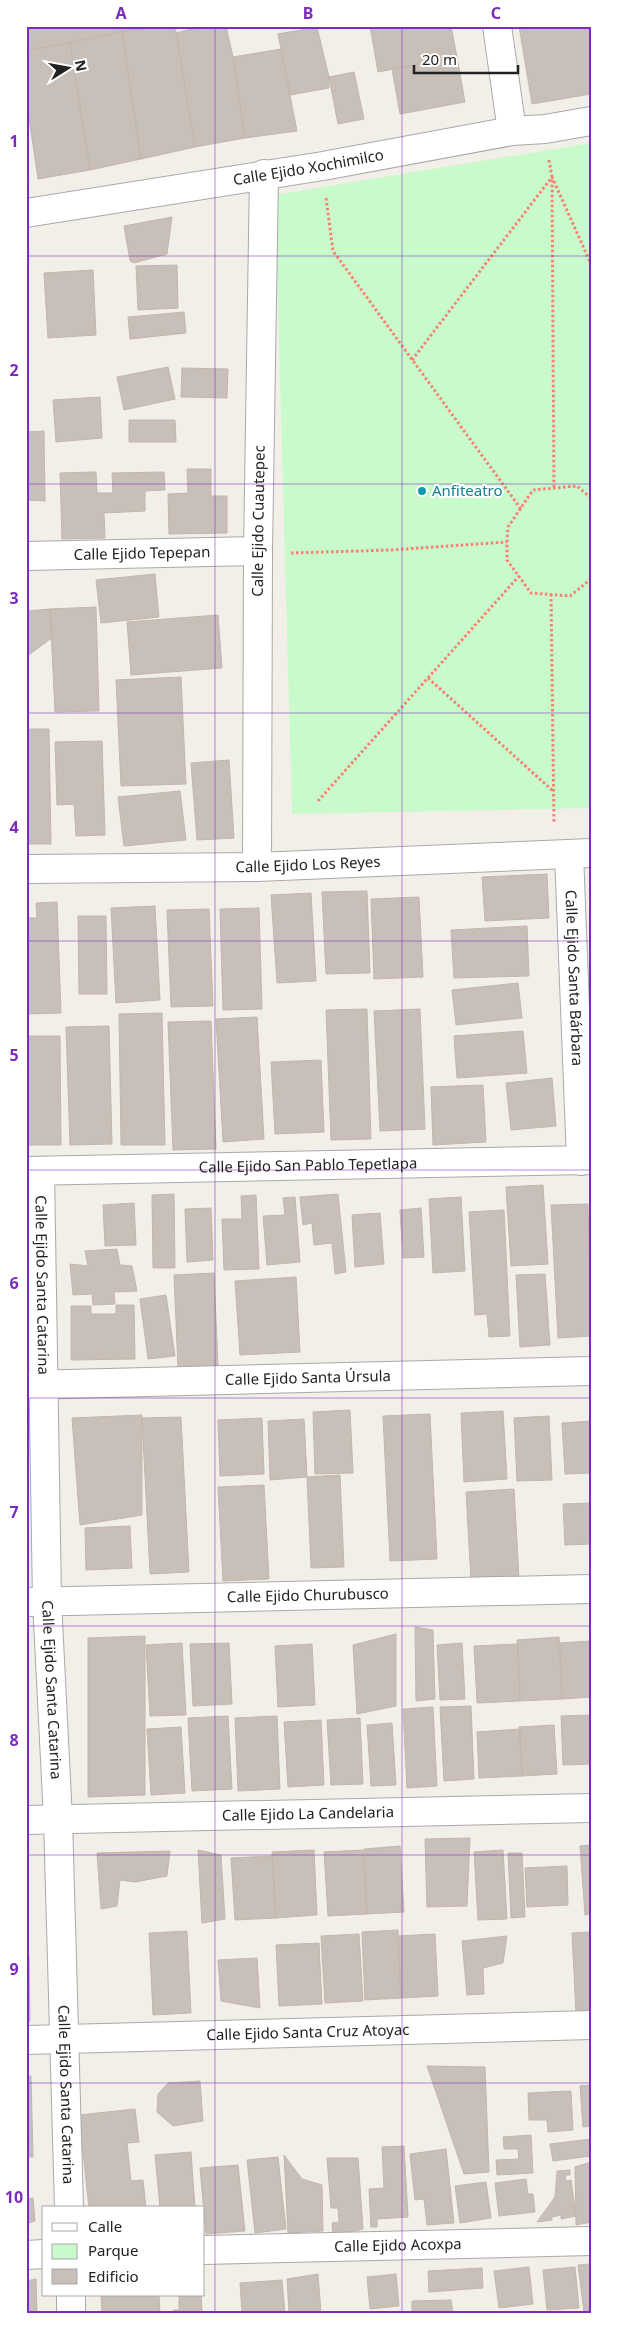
<svg xmlns="http://www.w3.org/2000/svg" width="617" height="2339" font-family="'Noto Sans',sans-serif">
  <rect width="100%" height="100%" fill="#f2efe9"/>
  <!-- park -->
  <path fill="#c8facc" d="M591,143V808L292,814L275,195Z"/>
  <!-- building -->
  <path fill="#c7bfb8" stroke="#c4b6ab" d="M26,26H121L122,32L26,51Z
    M121,26H158L122,32Z
    M158,26H175L195,147L141,159L122,32Z
    M203,26H226L233,57L245,138L195,147L176,33Z
    M370,26H451L457,57L378,72Z
    M519,26H591V94L532,104Z
    M317,27L329,77V88L290,95L278,34Z
    M122,32L141,159L90,170L70,43Z
    M70,43L90,170L38,179L26,98V51Z
    M281,49L297,131L245,138L233,57Z
    M457,57L465,102L400,114L392,69Z
    M354,72L364,119L338,124L329,77Z
    M26,164L29,180L26,181Z
    M172,217L167,254L134,263L130,261L124,226Z
    M177,265L178,308L138,310L136,266Z
    M93,270L96,335L48,338L44,273Z
    M184,312L186,333L130,339L128,317Z
    M168,367L175,399L124,410L117,377Z
    M182,368L228,369L227,398L181,397Z
    M100,397L102,438L56,442L53,400Z
    M129,420H175L176,442H129Z
    M44,431L45,501L26,500V432Z
    M187,469H211V496H227V533L169,534L168,494L188,493Z
    M96,472L97,493H113L112,473L164,472L165,490L145,491V511L104,513L105,538L62,539L60,473Z
    M155,574L159,617L101,623L96,580Z
    M96,607L99,711L55,712L50,609Z
    M50,609L53,637L26,657V611Z
    M218,615L222,668L131,675L127,622Z
    M181,677L186,784L121,786L116,680Z
    M26,729H49L51,844H26Z
    M102,741L105,835L76,836L74,804L57,805L55,742Z
    M229,760L234,838L197,840L191,763Z
    M180,791L186,840L124,846L118,797Z
    M547,874L549,918L485,921L482,877Z
    M367,891L370,973L326,974L322,892Z
    M311,893L316,981L277,983L271,895Z
    M419,897L423,977L374,979L371,899Z
    M57,902L61,1013L26,1014V918H37L36,903Z
    M155,906L160,1000L116,1003L111,908Z
    M259,908L262,1009L223,1010L220,909Z
    M209,909L213,1006L171,1007L167,910Z
    M78,916H106L107,994H79Z
    M527,926L529,976L454,978L451,930Z
    M518,983L522,1018L456,1025L452,990Z
    M367,1009L371,1139L331,1140L326,1010Z
    M420,1009L425,1129L380,1131L374,1011Z
    M162,1013L165,1145H121L119,1014Z
    M257,1017L264,1139L223,1142L216,1019Z
    M211,1021L216,1149L173,1150L168,1022Z
    M109,1026L112,1144L70,1145L66,1027Z
    M523,1031L527,1073L457,1078L454,1036Z
    M26,1036H60L61,1145H28Z
    M321,1060L324,1132L275,1134L271,1062Z
    M552,1078L556,1126L511,1130L506,1083Z
    M483,1085L486,1142L433,1145L431,1087Z
    M543,1185L548,1264L511,1266L506,1187Z
    M174,1194L175,1268H153L152,1195Z
    M338,1194L346,1272L335,1274L332,1243L314,1245L312,1223L303,1225L300,1197Z
    M256,1195L259,1269L224,1270L222,1219H242L241,1196Z
    M295,1197L300,1262L267,1265L263,1216L285,1215L283,1198Z
    M461,1197L465,1271L433,1273L429,1199Z
    M134,1203L136,1245L105,1246L103,1205Z
    M588,1204L591,1336L558,1338L551,1205Z
    M211,1208L213,1260L187,1262L185,1209Z
    M421,1208L424,1257L403,1258L400,1210Z
    M504,1210L510,1336L489,1337L487,1314L475,1315L469,1212Z
    M380,1213L384,1264L355,1267L352,1215Z
    M117,1249L120,1265L132,1266L137,1291L114,1292L115,1304L93,1305L92,1294L73,1295L70,1264L88,1266L85,1251Z
    M214,1273L218,1366L178,1368L174,1275Z
    M545,1274L550,1345L520,1347L516,1275Z
    M296,1277L300,1352L240,1355L235,1281Z
    M166,1295L175,1356L148,1359L140,1299Z
    M116,1305H134L135,1359L71,1360V1306H91V1314H116Z
    M350,1410L353,1473L315,1474L313,1412Z
    M503,1411L507,1479L464,1482L461,1413Z
    M430,1414L437,1559L390,1561L383,1416Z
    M142,1415V1515L80,1525L72,1418Z
    M549,1416L552,1480L517,1481L514,1418Z
    M181,1417L189,1572L150,1574L142,1418Z
    M262,1418L264,1474L220,1476L218,1420Z
    M304,1419L307,1477L270,1480L268,1421Z
    M591,1421V1473L565,1474L562,1423Z
    M340,1475L344,1567L311,1568L307,1477Z
    M264,1485L269,1579L223,1581L218,1487Z
    M514,1489L519,1578L471,1580L466,1492Z
    M591,1503V1544L565,1545L563,1504Z
    M130,1526L132,1568L86,1570L85,1528Z
    M415,1627L433,1630L435,1699L416,1701Z
    M396,1634V1706L357,1714L353,1645Z
    M145,1636V1795L88,1797V1638Z
    M559,1637L562,1699L520,1701L517,1640Z
    M591,1641V1697L562,1699L560,1643Z
    M182,1643L186,1715L150,1716L146,1645Z
    M229,1643L232,1704L193,1706L190,1644Z
    M462,1643L465,1699L440,1700L437,1645Z
    M312,1644L315,1705L278,1707L275,1646Z
    M518,1644L520,1701L477,1703L474,1646Z
    M471,1706L474,1779L444,1781L440,1707Z
    M433,1707L437,1786L407,1788L403,1709Z
    M591,1715V1764L563,1765L561,1716Z
    M228,1716L232,1789L192,1791L188,1718Z
    M277,1716L280,1789L238,1791L235,1718Z
    M360,1718L363,1784L331,1785L327,1720Z
    M321,1720L324,1785L288,1787L284,1722Z
    M392,1723L396,1785L371,1786L367,1725Z
    M554,1725L557,1774L522,1776L519,1727Z
    M181,1727L185,1793L151,1795L147,1729Z
    M520,1729L522,1776L479,1778L477,1732Z
    M470,1838L467,1906L427,1907L425,1839Z
    M591,1845V1914L585,1915L580,1846Z
    M400,1846L404,1912L367,1914L364,1849Z
    M198,1850L221,1855L225,1919L202,1923Z
    M314,1850L317,1915L276,1918L272,1852Z
    M363,1850L367,1914L328,1916L324,1852Z
    M503,1850L507,1919L478,1920L474,1852Z
    M170,1851L167,1876L135,1882L120,1880L117,1906L101,1909L97,1853Z
    M508,1853H522L525,1917L511,1918Z
    M272,1856L276,1918L235,1920L231,1858Z
    M567,1866L568,1905L527,1907L525,1868Z
    M398,1930L401,1998L365,2000L362,1932Z
    M187,1931L191,2013L153,2015L149,1933Z
    M591,1932V2012L576,2013L572,1933Z
    M359,1934L363,2001L325,2003L321,1936Z
    M435,1934L438,1996L401,1998L398,1936Z
    M507,1936L503,1963L483,1968L484,1994L467,1995L462,1941Z
    M319,1943L322,2004L279,2006L276,1945Z
    M26,1955H29L30,2021H26Z
    M257,1958L260,2008L221,2001L218,1960Z
    M427,2066L485,2067L489,2172L464,2174Z
    M26,2076H31L33,2157H26Z
    M200,2081L203,2121L173,2126L157,2112L158,2094L168,2083Z
    M591,2085V2126L583,2127L580,2086Z
    M571,2091L573,2130L548,2132L547,2120H529L528,2093Z
    M135,2109L139,2142L127,2143L131,2181L143,2180L146,2208H89L79,2115Z
    M531,2135L533,2173L497,2175L496,2160L519,2159L518,2149H504L503,2137Z
    M591,2139V2156L553,2161L550,2144Z
    M404,2146L408,2217L377,2219V2227H371L369,2189L384,2188L382,2147Z
    M446,2149L454,2223L427,2225L424,2199L415,2200L410,2154Z
    M191,2152L195,2208H160L155,2155Z
    M284,2155L302,2179L322,2185L323,2231L288,2233Z
    M278,2157L286,2229L255,2233L247,2160Z
    M327,2158H358L363,2229L333,2236L332,2223L339,2222L338,2208H331Z
    M591,2162V2222L576,2225L575,2167Z
    M238,2165L245,2231L206,2234L200,2168Z
    M570,2170V2175H565L566,2181L571,2180L576,2216L561,2219V2215L552,2217V2220L537,2222L555,2197L557,2171Z
    M526,2179L528,2194H533L535,2212L499,2216L495,2183Z
    M486,2182L491,2218L460,2223L455,2186Z
    M33,2198L35,2221L26,2224V2199Z
    M591,2264V2311L584,2312L578,2265Z
    M529,2267L533,2304L499,2308L494,2271Z
    M575,2267L579,2308L547,2310L543,2270Z
    M482,2268L483,2288L429,2292L428,2271Z
    M318,2274L321,2313H289L287,2279Z
    M396,2274L399,2306L370,2309L367,2277Z
    M36,2279L37,2313H26V2281Z
    M282,2280L285,2313H242L240,2283Z
    M101,2295H159L160,2313H102Z
    M179,2295H201L202,2313H173V2310H179Z
    M451,2300L453,2313H412V2301Z"/>
  <g fill="none" stroke-linecap="round" stroke-linejoin="round">
    <defs>
      <g id="minor">
        <path d="M497,26L512,131"/>
        <path id="s1" d="M26,213L323,166L512,131L545,129L591,121"/>
        <path id="s2" d="M26,556L258,551"/>
        <path id="s3" d="M569,854L581,1161"/>
        <path id="s4" d="M257,867L258,551L264,174"/>
        <path id="s5" d="M26,869L257,867L591,853"/>
        <path id="s6" d="M26,1171L591,1160"/>
        <path id="s7" d="M40,1171L47,1601L58,1819L69,2208"/>
        <path id="s8" d="M27,1385L591,1371"/>
        <path id="s9" d="M26,1602L591,1589"/>
        <path id="s10" d="M26,1820L591,1808"/>
        <path id="s11" d="M26,2040L591,2025"/>
        <path id="s12" d="M204,2250L591,2241"/>
        <path d="M26,2255L44,2254"/>
        <path d="M71,2295V2313"/>
      </g>
    </defs>
    <!-- minor casing -->
    <use href="#minor" stroke="#a9a9a9" stroke-width="30"/>
    <!-- path -->
    <path stroke="#fa8072" stroke-width="3" stroke-dasharray="2.5 2.5" stroke-linecap="butt" d="M549,160L552,177L554,489
      M326,198L333,251L521,509
      M412,360L552,177L591,264
      M591,498L577,486L533,490L508,527L507,542V560L531,593L570,596L591,579
      M291,553L390,550L507,542
      M551,594L554,823
      M428,678L553,791
      M318,801L519,576"/>
    <!-- minor -->
    <use href="#minor" stroke="#fff" stroke-width="28"/>
  </g>
  <!-- grid -->
  <path fill="none" stroke="#7b2cbf" stroke-width="1" stroke-opacity="0.55" d="M215,26V2313M402,26V2313M26,256H591M26,484H591M26,713H591M26,941H591M26,1170H591M26,1398H591M26,1626H591M26,1855H591M26,2083H591"/>
  <!-- markers -->
  <circle fill="#0f9aa8" stroke="#fff" stroke-width="2" cx="422" cy="491" r="5"/>
  <g text-anchor="middle" stroke-width="4" stroke-linejoin="round" paint-order="stroke">
    <!-- street labels -->
    <g font-size="15" fill="#222" stroke="#fff">
      <text dy="5" stroke="none"><textPath href="#s1" startOffset="286">Calle Ejido Xochimilco</textPath></text>
      <text dy="5" stroke="none"><textPath href="#s4" startOffset="346">Calle Ejido Cuautepec</textPath></text>
      <text dy="5" stroke="none"><textPath href="#s2" startOffset="116">Calle Ejido Tepepan</textPath></text>
      <text dy="5" stroke="none"><textPath href="#s5" startOffset="282">Calle Ejido Los Reyes</textPath></text>
      <text dy="5" stroke="none"><textPath href="#s3" startOffset="124">Calle Ejido Santa Bárbara</textPath></text>
      <text dy="5" stroke="none"><textPath href="#s6" startOffset="282">Calle Ejido San Pablo Tepetlapa</textPath></text>
      <text dy="5" stroke="none"><textPath href="#s7" startOffset="114">Calle Ejido Santa Catarina</textPath></text>
      <text dy="5" stroke="none"><textPath href="#s8" startOffset="281">Calle Ejido Santa Úrsula</textPath></text>
      <text dy="5" stroke="none"><textPath href="#s9" startOffset="282">Calle Ejido Churubusco</textPath></text>
      <text dy="5" stroke="none"><textPath href="#s7" startOffset="519">Calle Ejido Santa Catarina</textPath></text>
      <text dy="5" stroke="none"><textPath href="#s10" startOffset="282">Calle Ejido La Candelaria</textPath></text>
      <text dy="5" stroke="none"><textPath href="#s11" startOffset="282">Calle Ejido Santa Cruz Atoyac</textPath></text>
      <text dy="5" stroke="none"><textPath href="#s7" startOffset="924">Calle Ejido Santa Catarina</textPath></text>
      <text dy="5" stroke="none"><textPath href="#s12" startOffset="194">Calle Ejido Acoxpa</textPath></text>
    </g>
    <!-- culture labels -->
    <g font-size="15" fill="#0d838f" stroke="#fff" text-anchor="start">
      <text x="432" y="496">Anfiteatro</text>
    </g>
  </g>
  <!-- border -->
  <rect width="617" height="2339" fill="none" stroke="#ffffff" stroke-width="55"/>
  <!-- legend -->
  <rect x="42" y="2206" width="162" height="90" fill="#ffffff" stroke="#a7a7a7"/>
  <rect x="52" y="2223" width="25" height="8" fill="#ffffff" stroke="#a7a7a7"/>
  <text x="88" y="2232" font-size="15" fill="#222222">Calle</text>
  <rect x="52" y="2244" width="25" height="15" fill="#c8facc" stroke="#a7a7a7"/>
  <text x="88" y="2256" font-size="15" fill="#222222">Parque</text>
  <rect x="52" y="2269" width="25" height="15" fill="#c7bfb8" stroke="#a7a7a7"/>
  <text x="88" y="2282" font-size="15" fill="#222222">Edificio</text>
  <!-- north arrow -->
  <g transform="translate(68 68) rotate(79)" stroke="#ffffff" stroke-width="4" paint-order="stroke">
  <path d="M0-4L9 19L0 12L-9 19Z" fill="#222222"/>
  <text y="-8" font-size="14" font-weight="bold" text-anchor="middle" fill="#222222">N</text>
  </g>
  <!-- scale -->
  <path d="M414 65v8h104v-8" fill="none" stroke="#222222" stroke-width="2.5"/>
  <text x="422" y="65" font-size="15" fill="#222222" stroke="#ffffff" stroke-width="4" paint-order="stroke">20 m</text>
  <rect x="28" y="28" width="562" height="2284" fill="none" stroke="#7b2cbf" stroke-width="2"/>
  <g font-size="16" text-anchor="middle" font-weight="bold" fill="#7b2cbf">
    <text x="121" y="19">A</text>
    <text x="308" y="19">B</text>
    <text x="496" y="19">C</text>
    <text x="14" y="147">1</text>
    <text x="14" y="376">2</text>
    <text x="14" y="604">3</text>
    <text x="14" y="833">4</text>
    <text x="14" y="1061">5</text>
    <text x="14" y="1289">6</text>
    <text x="14" y="1518">7</text>
    <text x="14" y="1746">8</text>
    <text x="14" y="1975">9</text>
    <text x="14" y="2203">10</text>
  </g>
</svg>
